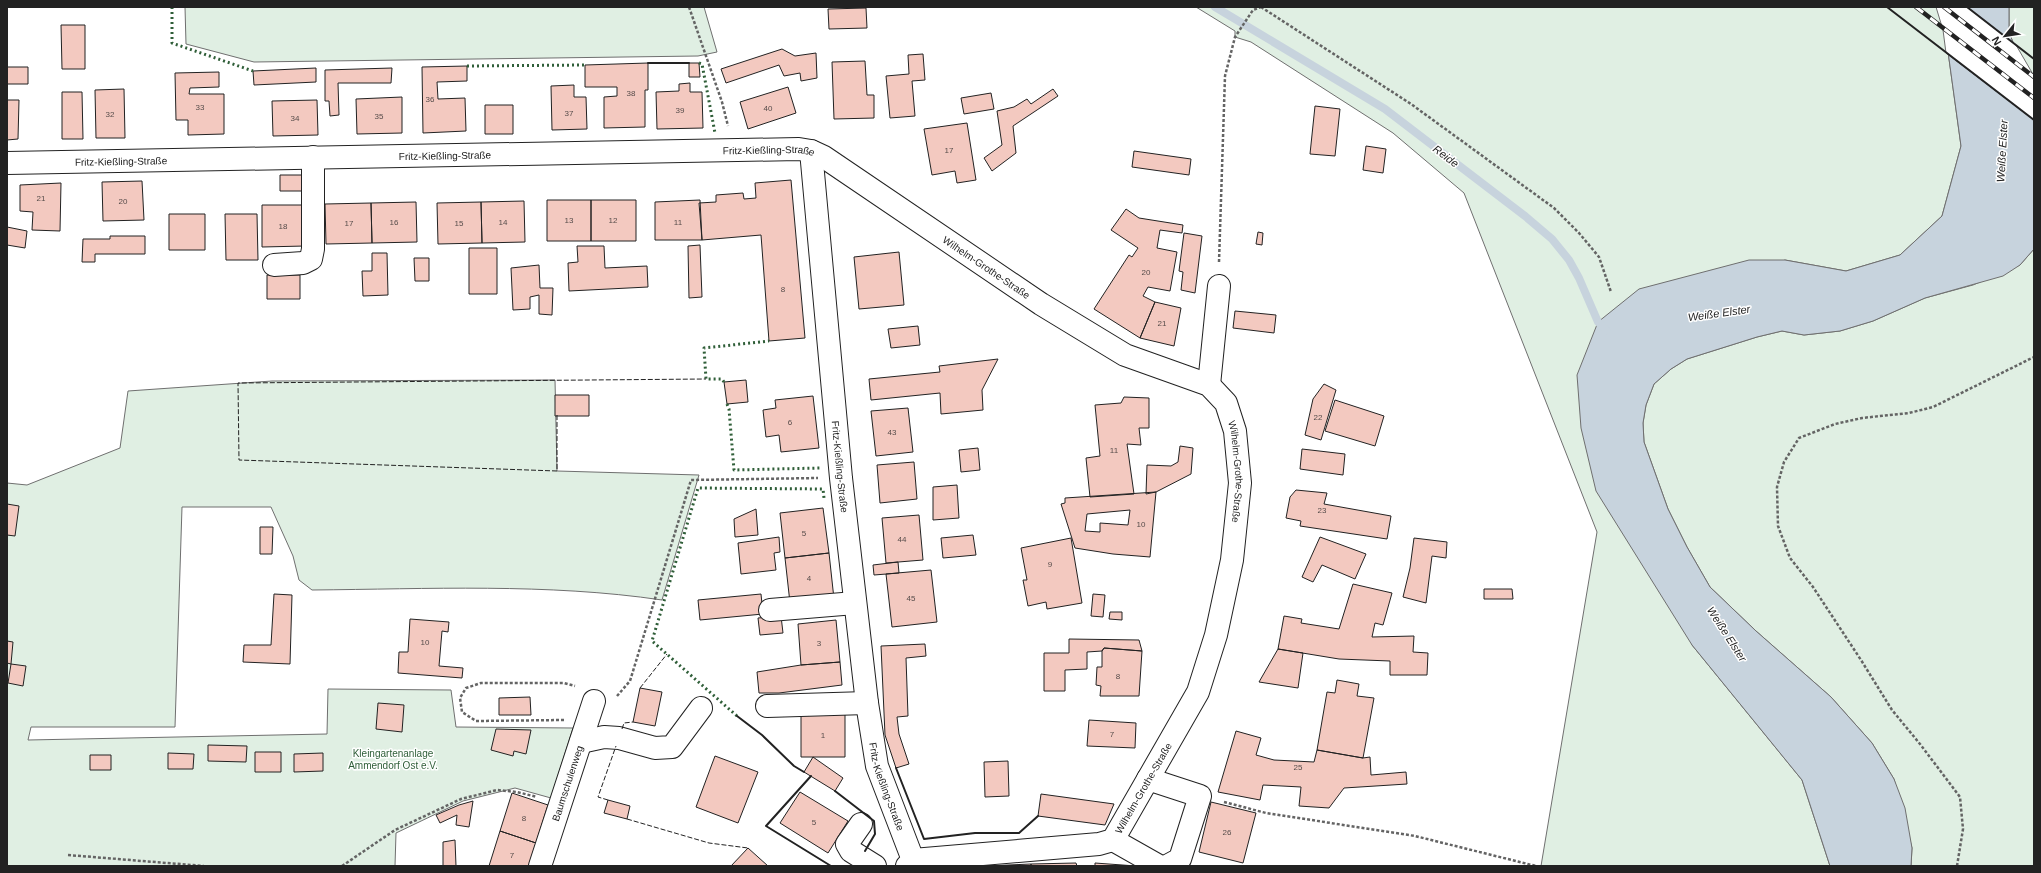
<svg xmlns="http://www.w3.org/2000/svg" width="2041" height="873" font-family="Helvetica,sans-serif">
  <rect width="100%" height="100%" fill="#fff"/>
  <!-- green -->
  <path fill="#e0efe3" stroke="#6f6f6f" d="M185,7H704L717,52L698,56L254,62L186,44Z
    M1196,7H1938L1945,30L1961,146L1942,216L1900,255L1846,271L1785,260L1598,322L1692,645L1802,780L1830,866H1541L1597,532L1464,193L1393,133L1251,42L1235,37V31Z
    M2009,7H2034V80L2014,45L2009,32Z
    M2034,249V866H1911L1912,848L1894,779L1872,743L1831,697L1756,631L1710,587L1687,547L1668,509L1644,442L1643,423L1646,405L1654,384L1671,369L1687,359L1757,337L1782,331L1804,335L1840,331L1873,321L1925,298L1973,285L2020,265Z
    M555,380L557,471L699,475L662,600C547,583 428,589 312,590L299,580L293,556L271,507H182L175,727H31L28,740L327,734L328,689L451,690L456,727L573,728L551,798L515,788L463,801L396,833L395,866H7V483L27,485L120,448L128,391L272,381Z"/>
  <!-- water -->
  <path fill="#c7d3dd" stroke="#6f6f6f" d="M1938,7H2009V32L2014,45L2034,80V249L2020,265L2003,276L1925,298L1873,321L1840,331L1804,335L1782,331L1757,337L1687,359L1671,369L1654,384L1646,405L1643,423L1644,442L1668,509L1687,547L1710,587L1756,631L1831,697L1872,743L1894,779L1905,808L1912,848L1911,866H1830L1802,780L1692,645L1596,491L1581,428L1577,375L1598,322L1639,289L1749,260H1785L1846,271L1900,255L1942,216L1961,146L1945,30Z"/>
  <!-- pier -->
  <path fill="#fff" stroke="#6f6f6f" d="M1936,7H1967L2016,45L2034,76V120L1946,53L1943,30Z"/>
  <g fill="none" stroke-linecap="round" stroke-linejoin="round">
    <!-- stream -->
    <path stroke="#c7d3dd" stroke-width="8" d="M1215,7L1385,109L1525,216L1552,239L1569,260L1579,278L1598,322L1606,330"/>
  </g>
  <!-- building -->
  <path fill="#f3c9c0" stroke="#222" fill-rule="evenodd" d="M866,8L867,28L829,29L828,9Z
    M61,25H85V69H62Z
    M782,49L795,56L816,53L817,78L801,81L800,73L784,76L779,65L726,83L721,69Z
    M923,54L925,80L912,81L915,116L890,118L886,76L909,74L908,55Z
    M865,61L867,95H874V118L834,119L832,62Z
    M648,63V90H645V127L604,128V97L617,96V87H585V65Z
    M689,63H699L700,77H689Z
    M467,66V81L437,82L438,99L465,98L466,131L423,133L422,67Z
    M7,67H28V84H7Z
    M316,68V82L254,85L253,71Z
    M392,68L391,83H338L339,115L330,116L329,101H325V70Z
    M219,72V87L190,88L189,94H224V134L188,135V120H176L175,73Z
    M690,83V92H702L703,128L657,129L656,92L679,91V84Z
    M574,85V97H586L587,129L552,130L551,86Z
    M788,87L796,113L748,129L740,102Z
    M124,89L125,138H96L95,90Z
    M1053,89L1058,96L1013,126L1016,153L992,171L984,158L1002,145L997,111L1014,107L1027,99L1031,104Z
    M62,92H82L83,139H62Z
    M991,93L994,109L964,114L961,98Z
    M402,97V133L357,134L356,99Z
    M7,100H19L18,139L7,140Z
    M317,100L318,135L273,136L272,101Z
    M485,105H513V134H485Z
    M1315,106L1340,109L1335,156L1310,154Z
    M967,123L976,180L957,183L955,171L932,175L924,129Z
    M1366,146L1386,149L1383,173L1363,170Z
    M1134,151L1191,159L1189,175L1132,167Z
    M280,175H305L306,191H280Z
    M791,180L805,338L769,341L761,235L702,240L699,203L716,202V195L743,193L744,199L756,198L755,183Z
    M142,181L144,220L103,221L102,182Z
    M61,183L60,231L32,230L33,212L20,211V185Z
    M547,200H591V241H547Z
    M591,200H636V241H591Z
    M700,200L702,240H655V202Z
    M524,201L525,242L482,243L481,202Z
    M416,202L417,242L372,243L371,203Z
    M481,202L482,243L438,244L437,203Z
    M371,203L372,243L326,244L325,204Z
    M262,205H304L305,246L262,247Z
    M1126,209L1139,218L1183,225L1182,233L1160,230L1157,248L1177,252L1170,291L1148,287L1143,296L1155,302L1140,338L1094,309L1129,255L1132,257L1138,248L1111,230Z
    M169,214H205V250H169Z
    M225,214H257L258,260H226Z
    M7,227L27,231L25,248L7,245Z
    M1258,232L1263,233L1262,245L1256,244Z
    M1184,233L1202,236L1195,293L1181,290L1183,272L1179,271Z
    M110,236H145V254H95V262H82L83,239H110Z
    M700,245L702,297L689,298L688,246Z
    M577,246H604L605,268L647,266L648,287L569,291L568,263L578,262Z
    M469,248H497V294H469Z
    M899,252L904,305L859,309L854,257Z
    M372,253H387L388,295L363,296L362,271H372Z
    M414,258H429V281H415Z
    M539,265L540,288H553L552,315L539,314V295L530,297V309L513,310L511,268Z
    M267,275H300V299H267Z
    M1155,302L1181,308L1174,346L1140,338Z
    M1235,311L1276,315L1274,333L1233,328Z
    M918,326L920,345L891,348L888,329Z
    M998,359L982,390L983,410L941,414L940,393L871,400L869,379L940,372L939,366Z
    M746,380L748,402L727,404L724,382Z
    M1324,384L1336,390L1321,440L1305,435L1313,399Z
    M555,395H589V416H555Z
    M813,396L819,448L781,452L779,435L766,437L763,410L776,408L775,400Z
    M1124,397L1149,398V428H1139L1141,445L1127,444L1134,494L1090,497L1086,458L1100,456L1095,405L1121,403Z
    M1335,400L1384,416L1375,446L1325,431Z
    M908,408L913,452L876,456L871,411Z
    M1180,446L1193,448L1191,474L1156,492L1146,494L1147,465L1171,466L1178,462Z
    M978,448L980,470L961,472L959,450Z
    M1302,449L1345,454L1343,475L1300,469Z
    M914,462L917,499L880,503L877,465Z
    M957,485L959,518L933,520V487Z
    M1296,490L1327,493L1324,504L1391,516L1387,539L1300,526L1301,521L1286,518L1290,497Z
    M1156,492L1150,557L1113,554L1075,548L1061,504L1065,503V498ZM1130,510L1128,525L1100,523V532L1085,531L1087,514Z
    M7,504L19,506L15,536L7,535Z
    M823,508L829,553L785,558L780,513Z
    M756,509L758,535L735,537L734,519Z
    M919,515L923,560L886,563L882,518Z
    M260,527H273L272,554H260Z
    M973,535L976,555L943,558L941,538Z
    M779,537L780,552L774,553L776,570L741,574L738,543Z
    M1320,537L1366,554L1355,579L1322,565L1313,582L1302,577Z
    M1071,538L1082,603L1047,609L1046,602L1028,606L1023,580H1027L1021,548Z
    M1414,538L1447,542L1446,558L1432,556L1426,603L1403,597L1410,568Z
    M829,553L834,599L790,603L785,558Z
    M898,562L899,573L874,575L873,565Z
    M931,570L937,622L892,627L886,574Z
    M1353,584L1392,593L1383,625L1375,623L1372,637L1414,636L1413,652L1428,653L1427,675H1390V661L1339,659L1278,649L1284,616L1302,619L1301,623L1339,629Z
    M1484,589H1512L1513,599H1484Z
    M274,594L292,595L290,664L243,662L244,645H271Z
    M761,594L763,614L700,620L698,600Z
    M1093,594L1105,595L1103,617L1091,616Z
    M1110,612H1122V620L1109,619Z
    M781,616L783,633L760,635L758,618Z
    M410,619L449,622L448,632L442,631L439,666L463,668L462,678L398,673L399,652H408Z
    M836,620L840,662L801,665L798,624Z
    M1069,639L1139,640L1142,651L1104,648L1102,651L1087,652V669L1065,670V691H1044V653H1069Z
    M7,641L13,642L11,664L7,663Z
    M925,644L926,656L906,658L908,716L897,717L899,734L909,764L896,768L885,735L881,646Z
    M1104,648L1142,651L1139,696H1100L1101,686L1096,685L1097,667H1102V651Z
    M1278,649L1303,653L1298,688L1259,682Z
    M840,662L842,685L779,693H759L757,672L801,665Z
    M11,664L26,666L23,686L8,683Z
    M1337,680L1359,684L1357,696L1374,698L1363,758L1317,750L1327,692L1335,693Z
    M640,688L662,692L655,726L633,722Z
    M530,697L531,715H499V698Z
    M378,703L404,705L402,732L376,729Z
    M801,713H845V757H801Z
    M1089,720L1136,723L1135,748L1087,746Z
    M496,729L531,730L526,754L514,751L513,756L491,750Z
    M1236,731L1261,738L1256,755L1274,760L1314,762L1317,750L1363,758L1370,757L1371,775L1406,772L1407,784L1344,788L1329,808L1299,806L1301,787L1263,785L1260,800L1218,792Z
    M208,745L247,746L246,762L208,761Z
    M255,752H281V772H255Z
    M168,753L194,754L193,769H168Z
    M323,753V771L294,772V754Z
    M90,755H111V770H90Z
    M715,756L758,772L738,823L696,807Z
    M813,757L843,778L835,791L804,772Z
    M1008,761L1009,796L985,797L984,762Z
    M800,792L848,821L828,853L780,823Z
    M512,793L548,805L536,843L500,831Z
    M1041,794L1114,804L1105,825L1038,816Z
    M608,800L630,806L627,819L604,813Z
    M473,801L469,827L456,825L457,815L440,823L436,815L459,805Z
    M1211,802L1256,813L1243,863L1199,852Z
    M500,831L536,843L529,866H489Z
    M455,840L456,866H443V842Z
    M748,848L768,866H731Z
    M1076,863L1077,866H1031V864Z
    M1095,863L1136,866H1095Z
    M1031,864V866H986Z"/>
  <g fill="none" stroke-linecap="round" stroke-linejoin="round">
    <defs>
      <g id="minor">
        <path id="s1" d="M811,151L841,478L867,703L877,766L913,860"/>
        <path id="s2" d="M7,163L799,149L811,151L824,157L1041,304L1125,355L1209,385L1226,403L1235,431L1240,483L1232,560L1216,635L1198,692L1113,840L1099,844L913,860L907,866"/>
        <path d="M274,265L303,263L311,259L313,249V157"/>
        <path d="M1209,385L1219,286"/>
        <path d="M770,610L855,603"/>
        <path d="M767,706L867,703"/>
        <path d="M581,742L604,737L619,738L655,748L672,747L701,708"/>
        <path d="M1148,779L1200,796L1180,859L1167,866"/>
        <path d="M861,824L847,844L851,851L875,866"/>
        <path d="M1113,840L1159,866"/>
        <path id="s3" d="M540,866L594,701"/>
      </g>
    </defs>
    <!-- minor casing -->
    <use href="#minor" stroke="#222" stroke-width="24"/>
    <!-- path -->
    <path stroke="#646464" stroke-width="2.5" stroke-dasharray="3 2" stroke-linecap="butt" d="M689,7L722,102L728,126
      M1261,7L1411,104L1554,208L1579,233L1599,257L1611,292
      M1219,262L1225,76L1235,37L1253,10L1261,7
      M617,696L630,681L691,480L818,478
      M564,720L476,721L462,712L460,698L466,688L481,683H564L575,686
      M1224,802L1266,813L1415,836L1536,866
      M68,855L204,866
      M342,866L395,830L461,799L497,790L517,792L537,797
      M1957,866L1963,829L1960,797L1920,744L1892,710L1861,660L1813,587L1790,558L1778,526L1777,487L1784,462L1799,438L1835,424L1862,418L1909,413L1933,407L2034,357"/>
    <!-- minor -->
    <use href="#minor" stroke="#fff" stroke-width="22"/>
    <defs>
      <path id="rail" d="M1916,7L2034,98
        M1944,7L2034,77"/>
    </defs>
    <!-- rail casing -->
    <use href="#rail" stroke="#222" stroke-width="4.5"/>
    <!-- rail -->
    <use href="#rail" stroke="#fff" stroke-width="3" stroke-dasharray="9" stroke-linecap="butt"/>
    <!-- hedge -->
    <path stroke="#2f5e38" stroke-width="3" stroke-dasharray="2 3" stroke-linecap="butt" d="M172,7V43L253,71
      M699,63L702,64L715,133
      M467,66L585,65
      M724,382L722,379H706L704,348L769,341
      M727,404L729,409L734,470L820,468
      M737,716L652,641L698,488L823,489L824,498"/>
    <!-- fence -->
    <path stroke="#222" stroke-width="1" stroke-dasharray="5 2" stroke-linecap="butt" d="M557,415V471L239,460L238,383L706,379
      M640,688L667,654
      M622,729L624,723L633,722
      M608,800L598,797L616,746
      M627,819L709,843L748,848"/>
    <!-- wall -->
    <path stroke="#222" stroke-width="2" d="M1887,7L2034,120
      M1967,7L2034,59
      M648,63H689
      M737,716L762,735L794,766L804,772
      M896,768L924,839L975,833H1019L1038,816
      M811,776L766,826L831,866
      M835,791L874,821L875,834L865,851"/>
  </g>
  <g text-anchor="middle" stroke-width="3" stroke-linejoin="round" paint-order="stroke">
    <!-- number labels -->
    <g font-size="8" fill="#564c4a">
      <text x="631" y="96">38</text>
      <text x="430" y="102">36</text>
      <text x="200" y="110">33</text>
      <text x="768" y="111">40</text>
      <text x="680" y="113">39</text>
      <text x="569" y="116">37</text>
      <text x="110" y="117">32</text>
      <text x="379" y="119">35</text>
      <text x="295" y="121">34</text>
      <text x="949" y="153">17</text>
      <text x="41" y="201">21</text>
      <text x="123" y="204">20</text>
      <text x="569" y="223">13</text>
      <text x="613" y="223">12</text>
      <text x="394" y="225">16</text>
      <text x="503" y="225">14</text>
      <text x="678" y="225">11</text>
      <text x="349" y="226">17</text>
      <text x="459" y="226">15</text>
      <text x="283" y="229">18</text>
      <text x="1146" y="275">20</text>
      <text x="783" y="292">8</text>
      <text x="1162" y="326">21</text>
      <text x="1318" y="420">22</text>
      <text x="790" y="425">6</text>
      <text x="892" y="435">43</text>
      <text x="1114" y="453">11</text>
      <text x="1322" y="513">23</text>
      <text x="1141" y="527">10</text>
      <text x="804" y="536">5</text>
      <text x="902" y="542">44</text>
      <text x="1050" y="567">9</text>
      <text x="809" y="581">4</text>
      <text x="911" y="601">45</text>
      <text x="425" y="645">10</text>
      <text x="819" y="646">3</text>
      <text x="1118" y="679">8</text>
      <text x="1112" y="737">7</text>
      <text x="823" y="738">1</text>
      <text x="1298" y="770">25</text>
      <text x="524" y="821">8</text>
      <text x="814" y="825">5</text>
      <text x="1227" y="835">26</text>
      <text x="512" y="858">7</text>
    </g>
    <!-- street labels -->
    <g font-size="10" fill="#222" stroke="#fff">
      <text dy="4" stroke="none"><textPath href="#s2" startOffset="438">Fritz-Kießling-Straße</textPath></text>
      <text dy="4" stroke="none"><textPath href="#s2" startOffset="762">Fritz-Kießling-Straße</textPath></text>
      <text dy="4" stroke="none"><textPath href="#s2" startOffset="114">Fritz-Kießling-Straße</textPath></text>
      <text dy="4" stroke="none"><textPath href="#s2" startOffset="1015">Wilhelm-Grothe-Straße</textPath></text>
      <text dy="4" stroke="none"><textPath href="#s1" startOffset="317">Fritz-Kießling-Straße</textPath></text>
      <text dy="4" stroke="none"><textPath href="#s2" startOffset="1363">Wilhelm-Grothe-Straße</textPath></text>
      <text dy="4" stroke="none"><textPath href="#s3" startOffset="87">Baumschulenweg</textPath></text>
      <text dy="4" stroke="none"><textPath href="#s1" startOffset="641">Fritz-Kießling-Straße</textPath></text>
      <text transform="translate(1143 788) rotate(-60)" y="4">Wilhelm-Grothe-Straße</text>
    </g>
    <!-- park labels -->
    <g font-size="10" fill="#2f5e38" stroke="#fff">
      <text x="393" y="757">Kleingartenanlage<tspan x="393" dy="12">Ammendorf Ost e.V.</tspan></text>
    </g>
    <!-- water labels -->
    <g font-size="11" font-style="italic" fill="#222" stroke="#fff">
      <text transform="translate(2002 151) rotate(-87)" y="4">Weiße Elster</text>
      <text transform="translate(1446 156) rotate(37)" y="4">Reide</text>
      <text transform="translate(1719 313) rotate(-8)" y="4">Weiße Elster</text>
      <text transform="translate(1727 634) rotate(57)" y="4">Weiße Elster</text>
    </g>
  </g>
  <!-- border -->
  <rect width="2041" height="873" fill="none" stroke="#222222" stroke-width="16"/>
  <!-- north arrow -->
  <g transform="translate(2005 36) rotate(240)" stroke="#ffffff" stroke-width="3" paint-order="stroke">
  <path d="M0-3L7 15L0 10L-7 15Z" fill="#222222"/>
  <text y="-6" font-size="11" font-weight="bold" text-anchor="middle" fill="#222222">N</text>
  </g>
</svg>
